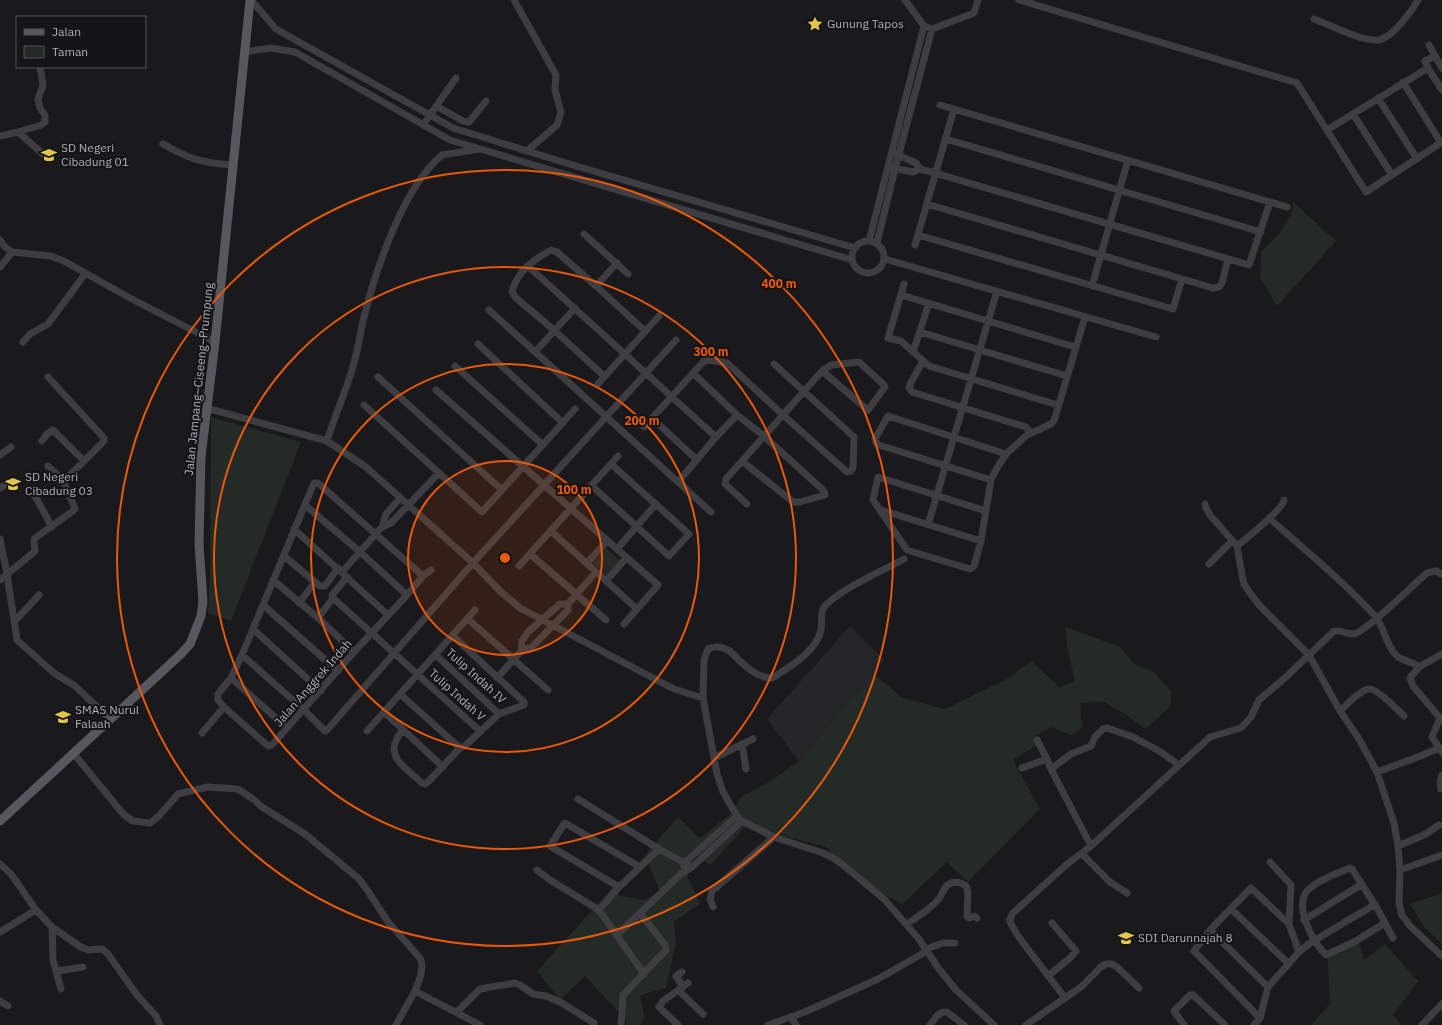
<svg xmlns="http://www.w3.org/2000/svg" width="1442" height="1025" font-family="'IBM Plex Sans',sans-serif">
  <rect width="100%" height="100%" fill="#1a191b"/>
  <!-- built -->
  <path fill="#262628" d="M850,626L884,660L875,669L876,675L849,699L799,761L767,719Z"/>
  <!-- green -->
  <path fill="#242b26" d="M1293,202L1336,241L1277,306L1260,278L1261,252L1279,234L1292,212Z
    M211,417L301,442L231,621L208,613L210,576Z
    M606,548L620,560L607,576L593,563Z
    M1066,627L1120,647L1134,664L1154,672L1171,691V706L1145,729L1127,715L1104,702L1080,703L1082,728L1071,735L1051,727L1035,736L1037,745L1013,760L1040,809L968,882L947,862L902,904L861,882L826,847L768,832L750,822L710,865L694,854L681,861L700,904L674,921L676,943L666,988L640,995L644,1017L641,1025H628L625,1019L585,976L560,1000L537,971L615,885L620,896L644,900L660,892L645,855L678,817L700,838L733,812L741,797L771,781L799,761L849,699L876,675L902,698L945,709L1009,678L1031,661L1059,687L1075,681L1067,647Z
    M1442,893V944L1425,928L1410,904Z
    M1359,943L1364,960L1385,944L1418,981L1393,1015L1402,1025H1311L1330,1004L1327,950Z"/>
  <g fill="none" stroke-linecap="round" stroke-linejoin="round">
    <!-- minor -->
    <path stroke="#3d3d42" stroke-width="7" d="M251,0L276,29L453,128L566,163L855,248
      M514,0L556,75L555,90L561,112L557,125L527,151
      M905,0L924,26L932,29L974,13L978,0
      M1019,0L1297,83L1366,192L1442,142
      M1314,19C1330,25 1363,42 1379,40C1393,37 1411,12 1418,0
      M1429,45L1442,68
      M245,52L270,48L295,52L450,140L852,260
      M1428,68L1425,61L1435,56
      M1403,82L1441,143
      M1378,98L1417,159
      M940,105L1287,207
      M436,106L463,121L469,122L486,101
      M1353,114L1392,175
      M423,125L456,78
      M1327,130L1428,68L1442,90
      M18,132L41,125L45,122V115L40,108L38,99L43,85L40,67
      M0,136L18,132L43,154
      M946,139L1261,232
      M163,144C189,159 202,163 232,165
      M896,154L916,163L920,169
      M888,167L913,172L920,169L935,173L1249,265L1270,202
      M927,204L1213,288L1219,287L1222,283L1228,259
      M584,234L628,274
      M918,235L1173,309L1182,279
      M0,240L5,247L12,252L50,256L64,261L128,297L215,342
      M852 257a16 16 0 1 1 32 0a16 16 0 1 1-32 0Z
      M869,241L924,26
      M877,243L895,169L932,29
      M915,245L954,109
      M885,259L1156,337
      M528,266L716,437
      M0,267L12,252
      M904,284L888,338L901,341L929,366L1058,405
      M596,286L617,263
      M1092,286L1128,160
      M901,295L1075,347
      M489,310L711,512
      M920,332L1067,376
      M23,342L30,334L48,324L85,274
      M478,344L563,423
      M535,352L575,308
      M913,352L929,303
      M923,361L910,384L909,388L912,392L1026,427L1031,433
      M455,366L543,445
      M694,374L737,415L764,436L824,491L825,495L800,502H793L742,461
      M604,376L554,330L516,298L512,292C517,271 533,260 551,250L557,252L596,286L645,331
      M378,377L502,490
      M598,384L659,316
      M436,390L658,585L624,624
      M364,405L482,512L575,409
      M206,408L327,441L366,467L473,563L500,591L520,608L674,689L703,698L717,774L723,792L737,816L742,821L774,837L823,853L835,859L848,869L884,899L918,938L939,969L956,990L994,1025
      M652,418L697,460
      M644,427L704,361L708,360L727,363L783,415L847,472L851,471L853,468L854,437L774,364
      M42,441L47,434L53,430L84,461
      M327,441C335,415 347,389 354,363C359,345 361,327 366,309C378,264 405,185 442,155L480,149
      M0,455L11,447
      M48,466L64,481
      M991,480L879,445L876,443L875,439L888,416L1006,454
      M678,482L716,437L737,415
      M592,486L669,556L689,534L611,464
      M0,488L6,484
      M35,496L52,527
      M747,504L725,484L726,479L822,371L831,365L859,362L884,385L885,387L868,410L822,371
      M1205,504L1206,508L1210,515L1237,546L1242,575L1244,584L1250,593L1260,606L1309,655L1340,711L1359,739L1377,772L1394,823L1398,846L1400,870L1399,904L1402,915L1410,926L1442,956
      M305,505L359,551L407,595
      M881,510L981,541
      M986,511L878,477L873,500L907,550L970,569L974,566L981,541L991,480L997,468L1006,454L1027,435L1051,424L1054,421L1085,317
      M1269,518C1305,550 1342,580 1375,616C1385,627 1385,645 1397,656C1404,662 1413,661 1419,667
      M928,525L997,291
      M382,527L386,514L400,498
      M294,529L388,615
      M551,531L637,609
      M0,539L7,574L17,640L54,673L75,686L110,719
      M1237,546C1247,538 1282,510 1284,500
      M617,549L656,504
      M530,554L606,620
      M284,556L315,582
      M587,563L607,541
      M1209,564L1232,541
      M519,566L618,456
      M342,572L382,527L391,523L439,473
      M423,576L318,483H314L242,655L231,678L218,694V700L224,707L268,746L272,745L354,652L407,595L423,576L431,570
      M0,580L34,552L35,551L34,541L35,538L73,511L75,509C72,499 66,491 64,481L104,441V438L48,377
      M273,580L318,618L354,652
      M606,581L626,558
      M333,598L480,731
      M299,603L315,582L320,586H325L338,568
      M263,605L338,671
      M318,618L333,598L332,595L347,577
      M468,619L548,690
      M14,622L39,595
      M253,629L321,691
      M521,651L532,647L568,610V604L596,572
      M1442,654L1419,667L1410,678L1413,686L1440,718L1432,737L1442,752
      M242,655L303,709L325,731L327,730L473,563L676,340
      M436,655L499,714L524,705V702L453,636
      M231,678L287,728
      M497,678L521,651L522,641L528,632L560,604H568
      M400,694L460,748L465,746L499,714
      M703,698L704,660L708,649C716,645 722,647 730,651C742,663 755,678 772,678C789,667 818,651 821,629C823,621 819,613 825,606C842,588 882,571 904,559
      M1340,711C1346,705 1361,689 1370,689C1377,689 1398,710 1404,716
      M384,712L443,767
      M403,730C400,734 397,737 396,741C387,759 411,772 422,783L425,784L429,781L460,748
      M367,731L475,610
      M202,733L224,707
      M1037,740L1047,759
      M742,744L746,769
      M74,754L124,815L133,821L150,823L159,816L178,794L208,787L238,789L253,799L262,807L305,834L358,878L368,891L388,922L420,958C425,967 419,981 415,991L480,1025
      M714,758L753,739
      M1022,768L1047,759L1051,769
      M1377,772L1418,757L1439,748
      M1441,789L1440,782L1442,775
      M578,799L659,849L692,867
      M1091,846L1051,769L1071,754L1091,746L1095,737L1103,729L1107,728L1133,737L1161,752L1179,765
      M1398,846L1426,834L1439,825
      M1082,854L1110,882L1127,893
      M1270,862L1291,885L1289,924
      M0,864L11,874L36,910L52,927L81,947L88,950L102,949L108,954L137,995L156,1016L160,1025
      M684,866L685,862L737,816
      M537,870L550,880L599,910L619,887L659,849
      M1400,870L1442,855
      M619,887L550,846L564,824L565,823L640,867
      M713,907L710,899L712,891L774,837
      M1231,909L1289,964
      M599,910L644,974
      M1304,920L1362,884
      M1385,923L1354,942L1326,955C1313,943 1292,904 1309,889C1320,879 1336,874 1350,868L1352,869L1377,908L1393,938
      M907,924C917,917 929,910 938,900C942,895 943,888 949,884C955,881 961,882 966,886L968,893L967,916L969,918L974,916L977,918
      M52,927L53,960L61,989
      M1210,930L1194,951L1260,1018
      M0,932L36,910
      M617,935L681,874L692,867L742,821
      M926,949L943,943H955
      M57,971L83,967
      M682,972L676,976L683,987
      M1048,976L1070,958L1076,951L1052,923
      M1268,987L1210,930L1251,888L1289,924L1299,952
      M678,990L703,1014
      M1065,998L1081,987L1102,966L1106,964H1112L1117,967L1139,988
      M0,1001L8,1006
      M457,1012L480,989L514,983L520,985L533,994L546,996L562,1003L594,1023
      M791,1017L796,1025
      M396,1025L415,991
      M621,1025L623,995L666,950L665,945L640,913
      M678,1025L659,1007L663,1001L688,983
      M768,1025L805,1012L878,979L927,951
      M930,1025C935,1019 938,1011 947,1012L964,1025
      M1026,1025L1065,998L1018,936L1010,922V919L1013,913L1066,865L1091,846L1210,737L1241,728L1251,717L1259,700L1286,677L1333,632C1341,628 1349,637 1357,633C1380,619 1406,591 1427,573L1436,571L1442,574
      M1184,1025L1174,1011L1190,995H1193L1225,1025
      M1254,1025L1260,1018L1268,987L1299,952L1310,943L1374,905
      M1422,1025L1442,1004"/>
    <!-- major -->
    <path stroke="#57585f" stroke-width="9" d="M0,821L181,654L190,644L196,629L201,616L203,602L199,544L201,457L215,342L250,0"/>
  </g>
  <!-- distance rings -->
  <circle cx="505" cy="558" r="97" fill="#e8590c" fill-opacity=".12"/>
  <g fill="none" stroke="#e8590c" stroke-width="2">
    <circle cx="505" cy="558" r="97"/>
    <circle cx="505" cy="558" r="194"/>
    <circle cx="505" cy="558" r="291"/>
    <circle cx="505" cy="558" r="388"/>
  </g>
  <!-- icons -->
  <defs>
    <symbol id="sight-bare" viewBox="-9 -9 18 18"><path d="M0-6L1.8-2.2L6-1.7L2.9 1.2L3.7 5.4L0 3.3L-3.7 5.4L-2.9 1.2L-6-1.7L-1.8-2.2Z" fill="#e1c64c" stroke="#151416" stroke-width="2.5" paint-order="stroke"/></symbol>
    <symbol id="school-bare" viewBox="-9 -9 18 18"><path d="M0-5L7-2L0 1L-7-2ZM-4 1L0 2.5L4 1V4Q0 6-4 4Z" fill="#e1c64c" stroke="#151416" stroke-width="2.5" paint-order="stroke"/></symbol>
  </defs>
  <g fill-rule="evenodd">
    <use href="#sight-bare" x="804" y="13" width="22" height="22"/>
    <use href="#school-bare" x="38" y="144" width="22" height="22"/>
    <use href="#school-bare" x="2" y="473" width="22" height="22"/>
    <use href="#school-bare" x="52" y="706" width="22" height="22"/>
    <use href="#school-bare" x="1115" y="927" width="22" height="22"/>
  </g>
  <g text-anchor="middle" stroke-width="4" stroke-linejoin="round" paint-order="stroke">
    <!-- poi labels -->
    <g font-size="12" fill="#adafba" stroke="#151416" text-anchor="start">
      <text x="827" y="28">Gunung Tapos</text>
      <text x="61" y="152">SD Negeri<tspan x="61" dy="14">Cibadung 01</tspan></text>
      <text x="25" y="481">SD Negeri<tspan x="25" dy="14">Cibadung 03</tspan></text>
      <text x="75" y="714">SMAS Nurul<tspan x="75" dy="14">Falaah</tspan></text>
      <text x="1138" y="942">SDI Darunnajah 8</text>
    </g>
    <!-- street labels -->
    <g font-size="12" fill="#adafba" stroke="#151416">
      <text transform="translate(199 379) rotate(-84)" y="4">Jalan Jampang–Ciseeng–Prumpung</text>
      <text transform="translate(476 676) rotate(42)" y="4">Tulip Indah IV</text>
      <text transform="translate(313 683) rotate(-49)" y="4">Jalan Anggrek Indah</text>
      <text transform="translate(457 695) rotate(42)" y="4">Tulip Indah V</text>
    </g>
  </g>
  <circle cx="505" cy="558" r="6" fill="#e8590c" stroke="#151416" stroke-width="2"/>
  <g font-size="12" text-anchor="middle" font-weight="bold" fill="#e8590c" stroke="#151416" stroke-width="4" stroke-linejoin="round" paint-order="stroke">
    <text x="779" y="288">400 m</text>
    <text x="711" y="356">300 m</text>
    <text x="642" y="425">200 m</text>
    <text x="574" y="494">100 m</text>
  </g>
  <!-- legend -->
  <rect x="16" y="16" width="130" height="52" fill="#151416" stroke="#525258"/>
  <rect x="24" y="29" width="20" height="6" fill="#57585f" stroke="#525258"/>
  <text x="52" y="36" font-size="12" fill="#adafba">Jalan</text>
  <rect x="24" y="46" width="20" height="12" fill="#242b26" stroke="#525258"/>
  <text x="52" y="56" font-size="12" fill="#adafba">Taman</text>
</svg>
